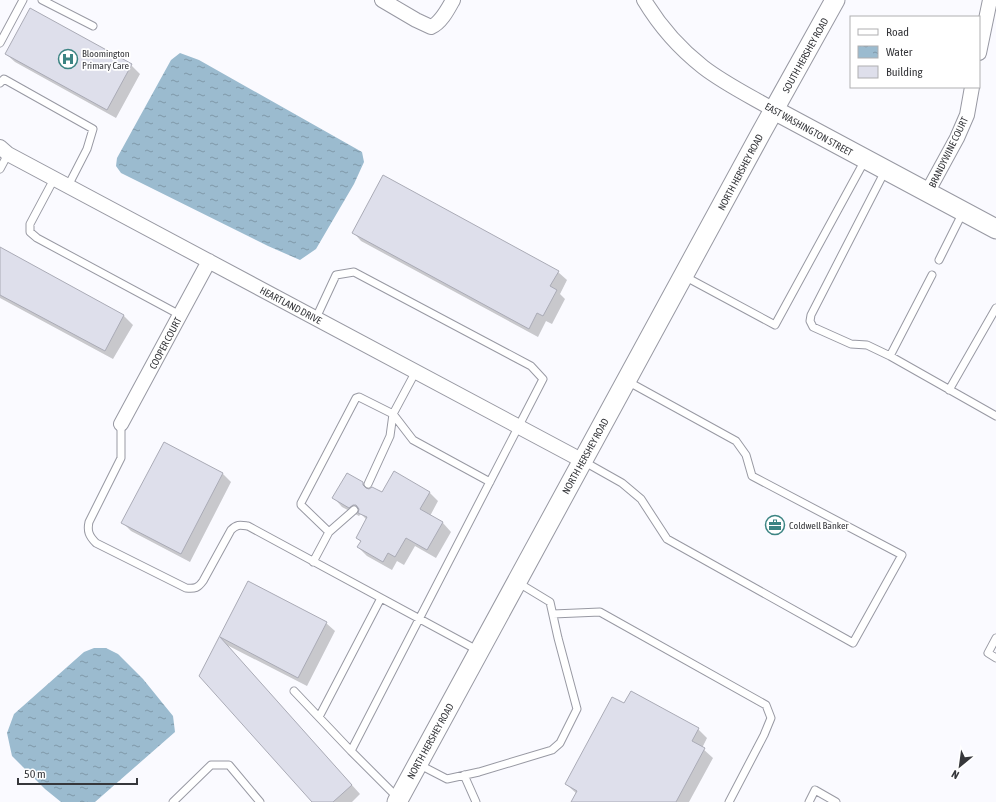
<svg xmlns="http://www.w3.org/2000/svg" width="996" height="802" font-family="'Asap Condensed',sans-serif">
  <defs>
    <pattern id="water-ripples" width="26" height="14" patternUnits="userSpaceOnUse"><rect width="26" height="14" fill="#9bbbcf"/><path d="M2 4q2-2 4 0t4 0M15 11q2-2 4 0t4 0" fill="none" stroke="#7f99a9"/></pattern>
  </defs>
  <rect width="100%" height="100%" fill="#fafaff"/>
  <!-- water -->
  <path fill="url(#water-ripples)" d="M180,53L199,60L362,152L364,162L354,184L316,249L300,260L268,246L121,173L116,166L117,158L171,60Z
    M94,648H106L118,654L143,679L173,716L175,732L95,802H61L45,789L12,756L7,733L14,714L84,652Z"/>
  <!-- shadow -->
  <path fill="#0003" d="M6,54L131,65L140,74L116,118L15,62Z
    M353,232L558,272L567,280L560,294L565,299L552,324L546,321L538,337L361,241Z
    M3,250L124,316L133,325L113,359L0,298V255Z
    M223,474L231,482L190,562L131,531L123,523Z
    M363,483L370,490L382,494L429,492L438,501L430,516L443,523L451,532L436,558L415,546L404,565L397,561L392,570L367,556L358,547L361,542L357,538L367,520L361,514L359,516L342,507L334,498Z
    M249,583L326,623L335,631L307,686L225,644L360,794L352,802H313L200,676Z
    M625,705L698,729L707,738L702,748L713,758L689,802H572L577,794L566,784Z"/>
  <!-- building -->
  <path fill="#dedfeb" stroke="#aaabb6" d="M30,8L132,64L107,110L5,54Z
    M383,175L559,271L550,286L557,290L543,316L537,313L529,329L352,233Z
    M0,247L124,315L105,351L0,295Z
    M164,442L223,473L181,554L121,523Z
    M394,471L430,492L420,509L443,522L427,550L406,538L395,557L388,553L383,562L357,547L361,541L356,538L367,517L358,513L359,509L356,505H353L349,508L332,498L347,473L363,482V485L366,488L369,489L372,487L382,492Z
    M248,581L327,622L298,678L220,637L352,785L333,802H312L199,676Z
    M631,691L699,728L692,741L705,748L676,802H571L577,791L565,784L612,697L624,703Z"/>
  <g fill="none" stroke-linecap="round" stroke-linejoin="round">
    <defs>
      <path id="lane" d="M42,0L93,26
        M0,43L23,0
        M0,83L4,79L93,129L87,149L68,186
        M0,169L8,154
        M885,171L811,315L810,321L813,327L851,344L867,345L890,356L996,416
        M54,179L30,224V232L37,238L180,315
        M939,260L963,212
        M684,276L775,325L865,160
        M316,318L336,275L354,272L531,366L543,379L351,751L398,798
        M890,356L932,275
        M949,390L996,308
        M121,424V458L89,522C87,531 89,536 96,543L186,588C195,589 198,588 203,581L231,530C237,524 240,525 248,526L479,651
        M583,461L622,483L641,499L667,539L853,643L902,555L752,476L746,455L736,441L627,381
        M368,484L390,436L393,414L416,371
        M329,532L301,505V503L356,398L359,397L393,414L413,440L490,482
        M313,562L329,532L354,510
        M553,614L600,612L766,705L771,718L764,735L729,802
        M996,638L988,653L996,658
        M294,691L351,751
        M319,717L381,598
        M418,764L447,779L479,772L552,750L560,743L577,709L558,638L550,602L517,582
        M464,775L476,802
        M173,802L211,765H229L260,802
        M809,802L815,790L836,802"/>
      <path id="street" d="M382,0L416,20L431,27C441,23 448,9 453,0
        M644,0C659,25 680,49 703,67C725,84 750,96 774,110
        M979,53L990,0
        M0,147L8,154L583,461
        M927,193L957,138L967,115L972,87
        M121,424L209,261"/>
      <path id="secondary" d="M774,110L996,229
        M397,802L761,133L835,0"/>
    </defs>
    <!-- lane casing -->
    <use href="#lane" stroke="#9899a3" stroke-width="9"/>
    <!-- street casing -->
    <use href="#street" stroke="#9899a3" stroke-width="16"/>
    <!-- secondary casing -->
    <use href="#secondary" stroke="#9899a3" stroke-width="21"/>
    <!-- lane -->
    <use href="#lane" stroke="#fff" stroke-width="7"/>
    <!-- street -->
    <use href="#street" stroke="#fff" stroke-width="14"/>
    <!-- secondary -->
    <use href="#secondary" stroke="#fff" stroke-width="19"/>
  </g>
  <!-- icons -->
  <defs>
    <symbol id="hospital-ring" viewBox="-11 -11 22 22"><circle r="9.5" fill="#fff" stroke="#3c8483" stroke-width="1.5"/><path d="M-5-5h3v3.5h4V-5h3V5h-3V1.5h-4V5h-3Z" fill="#3c8483"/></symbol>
    <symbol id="office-ring" viewBox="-11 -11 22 22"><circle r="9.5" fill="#fff" stroke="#3c8483" stroke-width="1.5"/><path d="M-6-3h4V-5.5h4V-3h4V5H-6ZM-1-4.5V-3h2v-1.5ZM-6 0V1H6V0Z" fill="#3c8483"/></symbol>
  </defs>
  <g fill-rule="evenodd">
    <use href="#hospital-ring" x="57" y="48" width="22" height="22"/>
    <use href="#office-ring" x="764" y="514" width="22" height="22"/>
  </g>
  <g text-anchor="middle" stroke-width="3.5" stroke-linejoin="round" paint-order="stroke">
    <!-- poi labels -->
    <g font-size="10" fill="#36373b" stroke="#fff" text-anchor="start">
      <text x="82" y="57">Bloomington<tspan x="82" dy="12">Primary Care</tspan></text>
      <text x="789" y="529">Coldwell Banker</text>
    </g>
    <!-- street labels -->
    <g font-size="10" fill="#36373b" stroke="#fff">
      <text transform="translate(805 55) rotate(-61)" y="4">SOUTH HERSHEY ROAD</text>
      <text transform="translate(809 129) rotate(29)" y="4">EAST WASHINGTON STREET</text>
      <text transform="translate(948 152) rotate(-64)" y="4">BRANDYWINE COURT</text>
      <text transform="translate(740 172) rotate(-62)" y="4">NORTH HERSHEY ROAD</text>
      <text transform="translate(291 305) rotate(28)" y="4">HEARTLAND DRIVE</text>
      <text transform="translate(165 343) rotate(-62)" y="4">COOPER COURT</text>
      <text transform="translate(585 456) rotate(-61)" y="4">NORTH HERSHEY ROAD</text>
      <text transform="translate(430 741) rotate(-61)" y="4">NORTH HERSHEY ROAD</text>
    </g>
  </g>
  <!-- legend -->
  <rect x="850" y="16" width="130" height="72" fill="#ffffff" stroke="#afafb1"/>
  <rect x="858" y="29" width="20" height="6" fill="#ffffff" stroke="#afafb1"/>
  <text x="886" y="36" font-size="12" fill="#36373b">Road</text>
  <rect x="858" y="46" width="20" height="12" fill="url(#water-ripples)" stroke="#afafb1"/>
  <text x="886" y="56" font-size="12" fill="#36373b">Water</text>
  <rect x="858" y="66" width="20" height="12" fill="#dedfeb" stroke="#afafb1"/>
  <text x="886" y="76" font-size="12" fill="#36373b">Building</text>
  <!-- north arrow -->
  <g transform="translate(960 766) rotate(209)" stroke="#ffffff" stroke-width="3" paint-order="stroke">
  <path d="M0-3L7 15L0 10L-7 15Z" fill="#36373b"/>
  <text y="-6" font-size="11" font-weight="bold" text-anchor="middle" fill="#36373b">N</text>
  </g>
  <!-- scale -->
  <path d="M18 778v6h119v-6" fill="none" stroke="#36373b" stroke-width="2"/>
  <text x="24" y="778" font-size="12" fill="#36373b" stroke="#ffffff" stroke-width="3" paint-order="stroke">50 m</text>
</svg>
